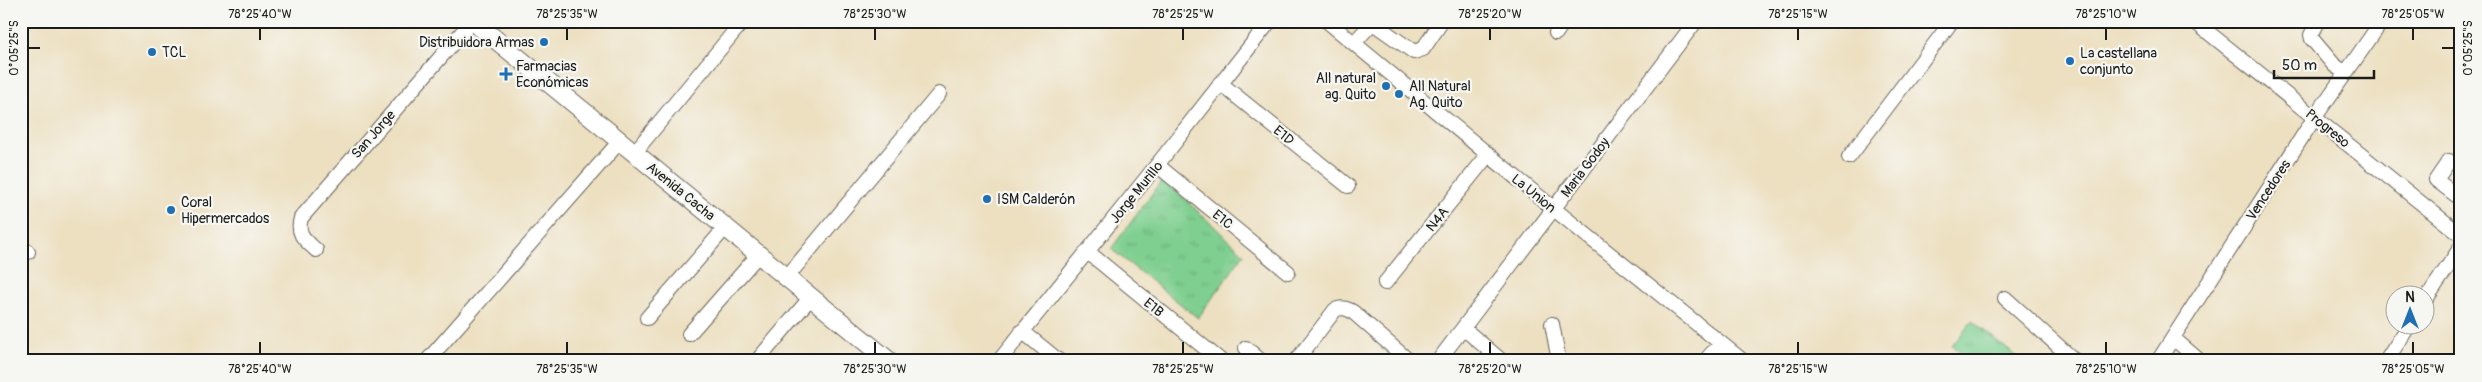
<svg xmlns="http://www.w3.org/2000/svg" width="2482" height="382" font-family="Pangolin,sans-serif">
  <defs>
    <pattern id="park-tufts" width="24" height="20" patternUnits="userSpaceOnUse" patternTransform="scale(1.25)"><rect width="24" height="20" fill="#7fcf90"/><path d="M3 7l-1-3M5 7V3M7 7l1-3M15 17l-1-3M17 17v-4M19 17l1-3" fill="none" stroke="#6db17c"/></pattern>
  </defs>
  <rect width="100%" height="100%" fill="#f6f6f2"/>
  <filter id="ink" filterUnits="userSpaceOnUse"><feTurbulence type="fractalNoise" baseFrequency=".02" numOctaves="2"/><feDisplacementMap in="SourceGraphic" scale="10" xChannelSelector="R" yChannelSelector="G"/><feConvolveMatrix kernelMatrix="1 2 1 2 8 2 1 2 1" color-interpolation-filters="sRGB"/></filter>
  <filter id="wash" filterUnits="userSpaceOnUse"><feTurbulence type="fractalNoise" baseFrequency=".0096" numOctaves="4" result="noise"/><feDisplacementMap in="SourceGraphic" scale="20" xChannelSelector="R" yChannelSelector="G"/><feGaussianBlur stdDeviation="1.12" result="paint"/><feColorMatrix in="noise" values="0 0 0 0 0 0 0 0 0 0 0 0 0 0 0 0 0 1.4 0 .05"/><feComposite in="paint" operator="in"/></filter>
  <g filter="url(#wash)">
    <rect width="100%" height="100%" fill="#ede0c1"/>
    <!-- park -->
    <path fill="url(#park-tufts)" stroke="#4e7656" d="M1163,179L1244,254L1198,318L1111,249Z
      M1972,321L2022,361H1971L1952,346Z"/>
  </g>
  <g filter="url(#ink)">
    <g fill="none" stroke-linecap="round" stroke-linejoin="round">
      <defs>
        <path id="minor" d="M1327,21L1554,209L1743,361
          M1370,21L1414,52L1423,49L1442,21
          M2194,21L2461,235
          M2318,22L2311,35L2312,39L2334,65L2346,73
          M1556,33L1564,21
          M1354,43L1372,23
          M1220,83L1348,186
          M634,153L743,21
          M1849,157L1952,21
          M2449,161L2436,180L2461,199
          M1157,165L1288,272
          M21,247L28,252
          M316,250C305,240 296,234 301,218L472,21
          M1088,252L1221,361
          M787,277L939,94
          M1385,283L1488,155
          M2005,298L2075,361
          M2424,302L2461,247
          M647,318L726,227
          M1552,324L1559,361
          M1463,328L1502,361
          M1022,331L1059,361
          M689,334L759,254
          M2173,338L2200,361
          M1246,348L1261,361
          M427,361L620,141
          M757,361L811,297
          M999,361L1157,165L1270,21
          M1296,361L1335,310C1342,307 1346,308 1353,312L1409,361
          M1438,361L1696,21
          M1705,361L1721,343
          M2158,361L2315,117L2382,21
          M2386,361L2410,324"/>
        <path id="tertiary" d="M473,21L889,361"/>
      </defs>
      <!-- minor casing -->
      <use href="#minor" stroke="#656156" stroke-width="16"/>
      <!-- tertiary casing -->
      <use href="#tertiary" stroke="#656156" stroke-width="20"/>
      <!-- minor -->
      <use href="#minor" stroke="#fff" stroke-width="14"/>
      <!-- tertiary -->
      <use href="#tertiary" stroke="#fff" stroke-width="18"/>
    </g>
  </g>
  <!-- ticks -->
  <path fill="none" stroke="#1c1c1c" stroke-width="2" d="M260,28V40M567,28V40M875,28V40M1183,28V40M1490,28V40M1798,28V40M2106,28V40M2413,28V40M28,48H40M2442,48H2454M260,342V354M567,342V354M875,342V354M1183,342V354M1490,342V354M1798,342V354M2106,342V354M2413,342V354"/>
  <!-- markers -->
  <g fill="#1f6fb2" stroke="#f6f6f2" stroke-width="2">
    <circle cx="544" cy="42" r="5"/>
    <circle cx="152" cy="52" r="5"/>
    <circle cx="2070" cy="61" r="5"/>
    <path d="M503.5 66.5h5v5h5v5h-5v5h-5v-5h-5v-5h5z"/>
    <circle cx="1386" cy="86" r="5"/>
    <circle cx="1399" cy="94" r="5"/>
    <circle cx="987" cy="199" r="5"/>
    <circle cx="171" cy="210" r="5"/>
  </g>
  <g text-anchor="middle" stroke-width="4.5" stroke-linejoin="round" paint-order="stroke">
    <!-- poi labels -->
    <g font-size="14" fill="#1c1c1c" stroke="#f6f6f2" text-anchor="start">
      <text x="534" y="47" text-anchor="end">Distribuidora Armas</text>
      <text x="162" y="57">TCL</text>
      <text x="2080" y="58">La castellana<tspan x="2080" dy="16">conjunto</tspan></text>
      <text x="516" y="71">Farmacias<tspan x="516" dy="16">Económicas</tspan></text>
      <text x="1376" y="83" text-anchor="end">All natural<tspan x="1376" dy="16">ag. Quito</tspan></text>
      <text x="1409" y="91">All Natural<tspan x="1409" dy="16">Ag. Quito</tspan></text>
      <text x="997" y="204">ISM Calderón</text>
      <text x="181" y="207">Coral<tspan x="181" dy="16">Hipermercados</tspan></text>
    </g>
    <!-- street labels -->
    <g font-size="14" fill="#1c1c1c" stroke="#f6f6f2">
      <text transform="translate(2328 128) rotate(39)" y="5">Progreso</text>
      <text transform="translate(373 134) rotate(-49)" y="5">San Jorge</text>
      <text transform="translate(1284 135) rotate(39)" y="5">E1D</text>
      <text transform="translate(1585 167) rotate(-53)" y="5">Maria Godoy</text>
      <text transform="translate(2268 190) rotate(-57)" y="5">Vencedores</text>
      <text transform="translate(681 191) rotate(39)" y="5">Avenida Cacha</text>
      <text transform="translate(1136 192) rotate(-51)" y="5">Jorge Murillo</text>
      <text transform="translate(1534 193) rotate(39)" y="5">La Union</text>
      <text transform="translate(1223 219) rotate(39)" y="5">E1C</text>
      <text transform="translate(1437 219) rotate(-51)" y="5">N4A</text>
      <text transform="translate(1154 307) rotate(39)" y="5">E1B</text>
    </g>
  </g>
  <!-- margin -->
  <rect width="2482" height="382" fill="none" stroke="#f6f6f2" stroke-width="55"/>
  <!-- north arrow -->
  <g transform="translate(2410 310)"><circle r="24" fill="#f6f6f2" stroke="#9f9f9c"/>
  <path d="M0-4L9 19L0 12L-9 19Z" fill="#1f6fb2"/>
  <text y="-8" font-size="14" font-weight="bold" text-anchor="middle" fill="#1c1c1c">N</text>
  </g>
  <!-- scale -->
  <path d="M2274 70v8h100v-8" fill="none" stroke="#1c1c1c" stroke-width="2.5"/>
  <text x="2282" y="70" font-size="15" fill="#1c1c1c" stroke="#f6f6f2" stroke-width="4" paint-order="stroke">50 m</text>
  <rect x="28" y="28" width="2426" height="326" fill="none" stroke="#1c1c1c" stroke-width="2"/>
  <g font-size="12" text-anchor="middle" fill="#1c1c1c">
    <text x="260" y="18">78°25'40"W</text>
    <text x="567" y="18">78°25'35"W</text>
    <text x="875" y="18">78°25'30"W</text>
    <text x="1183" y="18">78°25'25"W</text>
    <text x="1490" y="18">78°25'20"W</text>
    <text x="1798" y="18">78°25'15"W</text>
    <text x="2106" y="18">78°25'10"W</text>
    <text x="2413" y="18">78°25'05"W</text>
    <text transform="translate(14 48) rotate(-90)" y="4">0°05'25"S</text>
    <text transform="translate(2468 48) rotate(-90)" y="4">0°05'25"S</text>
    <text x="260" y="373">78°25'40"W</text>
    <text x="567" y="373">78°25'35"W</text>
    <text x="875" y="373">78°25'30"W</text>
    <text x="1183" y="373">78°25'25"W</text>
    <text x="1490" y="373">78°25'20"W</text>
    <text x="1798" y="373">78°25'15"W</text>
    <text x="2106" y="373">78°25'10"W</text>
    <text x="2413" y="373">78°25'05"W</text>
  </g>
</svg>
